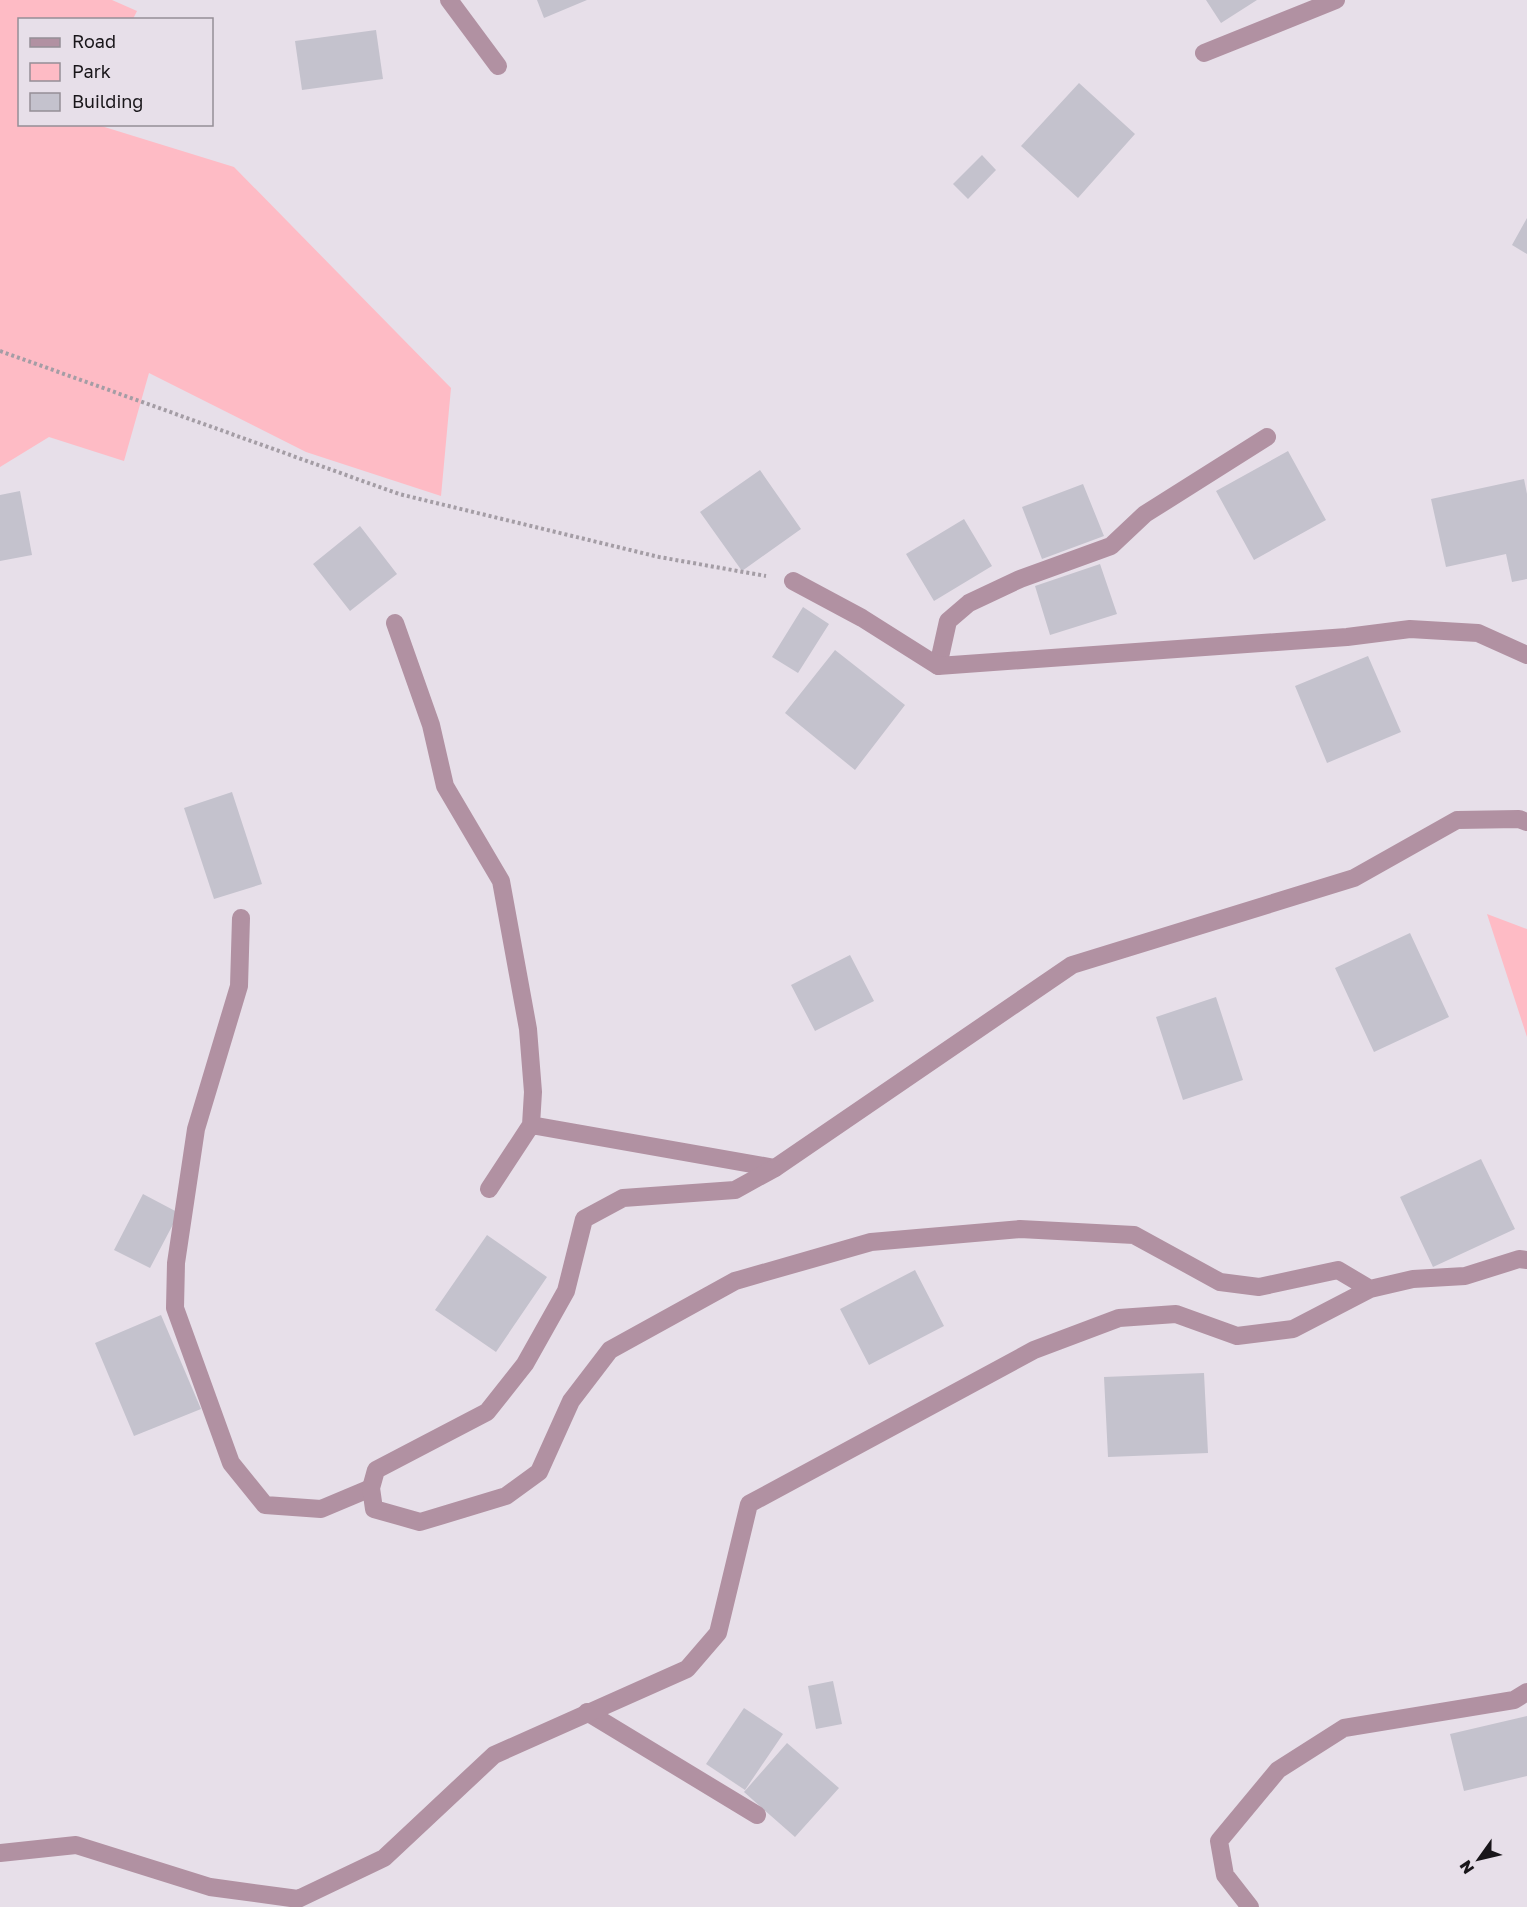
<svg xmlns="http://www.w3.org/2000/svg" width="1527" height="1907" font-family="'Golos Text',sans-serif">
  <rect width="100%" height="100%" fill="#e7dfe9"/>
  <!-- green -->
  <path fill="#febbc5" d="M0,0H112L137,11L133,19L20,20V124L98,125L234,167L451,388L441,496L306,452L149,373L124,461L49,437L0,467Z
    M1487,914L1527,929V1037Z"/>
  <!-- building -->
  <path fill="#c4c2cd" d="M537,0H587L544,18Z
    M1206,0H1257L1221,23Z
    M376,30L383,79L302,90L295,41Z
    M1079,83L1135,134L1078,198L1021,146Z
    M982,155L996,170L968,199L953,184Z
    M1527,218V254L1512,245Z
    M1288,451L1326,520L1254,560L1216,491Z
    M760,470L801,529L742,571L700,512Z
    M1524,479L1527,494V579L1512,582L1506,554L1446,567L1431,499Z
    M1083,484L1104,536L1042,559L1022,507Z
    M20,491L32,555L0,561V495Z
    M964,519L992,566L934,601L906,554Z
    M360,526L397,574L350,611L313,564Z
    M1100,564L1117,614L1050,635L1035,586Z
    M803,607L829,624L798,673L772,657Z
    M835,650L905,705L855,770L785,713Z
    M1368,656L1401,732L1327,763L1295,686Z
    M232,792L262,884L214,899L184,808Z
    M1410,933L1449,1017L1374,1052L1335,968Z
    M850,955L874,1001L815,1031L791,985Z
    M1216,997L1243,1080L1183,1100L1156,1017Z
    M1481,1159L1515,1229L1433,1267L1400,1197Z
    M143,1194L179,1213L150,1268L114,1250Z
    M487,1235L547,1277L496,1352L435,1310Z
    M915,1270L944,1326L869,1365L840,1309Z
    M161,1315L201,1409L134,1436L95,1343Z
    M1204,1373L1208,1453L1108,1457L1104,1377Z
    M833,1681L842,1724L816,1729L808,1686Z
    M744,1708L783,1734L745,1790L706,1764Z
    M1527,1716V1776L1464,1791L1450,1734Z
    M787,1743L839,1788L795,1837L744,1792Z"/>
  <g fill="none" stroke-linecap="round" stroke-linejoin="round">
    <!-- path -->
    <path stroke="#a49da5" stroke-width="4" stroke-dasharray="3 3" stroke-linecap="butt" d="M0,351L399,494L659,557L766,576"/>
    <!-- lane -->
    <path stroke="#b191a2" stroke-width="18" d="M449,0L498,66
      M1204,53L1336,0
      M395,623L431,725L445,786L501,881L528,1029L533,1092L531,1125L489,1189
      M938,666L948,621L969,603L1020,579L1111,546L1145,514L1267,437
      M241,918L239,986L196,1129L176,1263L175,1308L231,1463L265,1505L321,1509L371,1488
      M531,1125L775,1168
      M587,1712L757,1815"/>
    <!-- street -->
    <path stroke="#b191a2" stroke-width="18" d="M793,581L862,618L938,666L1347,637L1410,629L1478,633L1527,655
      M1370,1289L1413,1279L1465,1276L1519,1259L1527,1260
      M0,1853L76,1845L210,1887L298,1899L384,1858L494,1755L687,1669L718,1633L749,1504L1034,1350L1119,1318L1176,1314L1237,1336L1293,1329L1370,1289L1338,1270L1259,1287L1220,1282L1134,1235L1020,1229L871,1242L735,1281L610,1350L571,1401L539,1472L506,1496L420,1522L374,1509L371,1488L376,1470L487,1412L525,1364L566,1291L584,1219L623,1198L735,1190L775,1168L1072,965L1354,878L1457,820L1519,819L1527,822
      M1250,1907L1225,1875L1219,1841L1278,1770L1344,1728L1514,1700L1527,1692"/>
  </g>
  <!-- legend -->
  <rect x="18" y="18" width="195" height="108" fill="#e7dfe9" stroke="#958f96" stroke-width="1.5"/>
  <rect x="30" y="38" width="30" height="9" fill="#b191a2" stroke="#958f96" stroke-width="1.5"/>
  <text x="72" y="48" font-size="18" fill="#19161a">Road</text>
  <rect x="30" y="63" width="30" height="18" fill="#febbc5" stroke="#958f96" stroke-width="1.5"/>
  <text x="72" y="78" font-size="18" fill="#19161a">Park</text>
  <rect x="30" y="93" width="30" height="18" fill="#c4c2cd" stroke="#958f96" stroke-width="1.5"/>
  <text x="72" y="108" font-size="18" fill="#19161a">Building</text>
  <!-- north arrow -->
  <g transform="translate(1479 1859) rotate(236)" stroke="#e7dfe9" stroke-width="4.5" paint-order="stroke">
  <path d="M0-4.5L10 22L0 15L-10 22Z" fill="#19161a"/>
  <text y="-9" font-size="16" font-weight="bold" text-anchor="middle" fill="#19161a">N</text>
  </g>
</svg>
